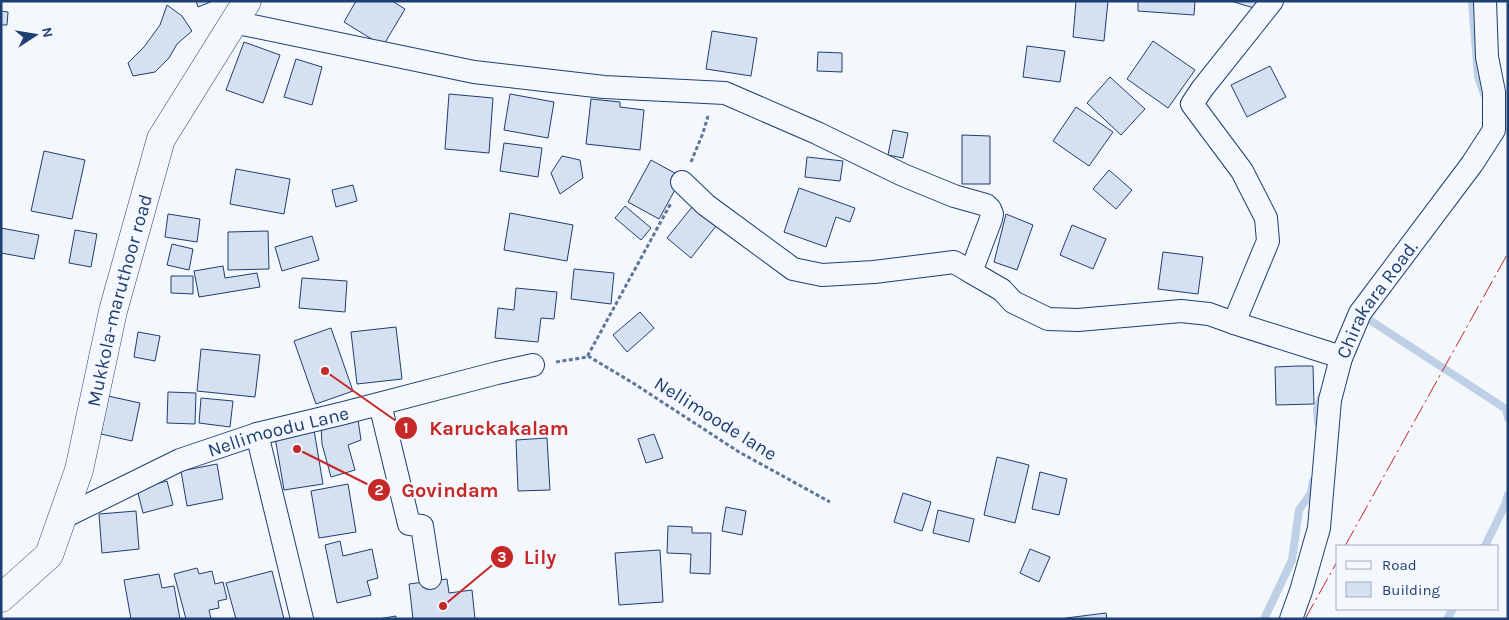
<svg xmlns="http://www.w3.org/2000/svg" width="1509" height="620" font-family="Karla,sans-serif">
  <rect width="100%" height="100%" fill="#f4f7fb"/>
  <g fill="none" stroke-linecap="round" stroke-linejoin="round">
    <!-- stream -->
    <path stroke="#bed0e5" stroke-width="8" d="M1472,1L1478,77L1484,94
      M1362,315L1506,409L1508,418
      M1318,423L1317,409L1322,395
      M1485,546L1505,505L1508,495
      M1264,619L1292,560L1299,510L1311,493L1313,481
      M1447,619L1453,609"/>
  </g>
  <!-- building -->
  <path fill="#d5e0f0" stroke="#1d3f73" d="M196,1H213L198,7Z
    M356,1H392L405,9L383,46L344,22Z
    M1076,1H1108L1104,41L1073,37Z
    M1138,1H1195L1194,15L1138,11Z
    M1231,1H1259L1257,9Z
    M167,5L182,16L192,31L177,44L169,58L155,72L133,76L128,63L144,47L160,25Z
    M1,11L8,12L7,25H1Z
    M712,31L757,38L751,76L706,69Z
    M1153,41L1195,70L1168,108L1127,79Z
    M244,42L280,55L263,103L226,90Z
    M1027,46L1065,51L1060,82L1023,77Z
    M818,52L842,53V72L817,71Z
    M296,59L322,67L312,105L284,97Z
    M1270,66L1286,97L1247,117L1231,85Z
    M1110,77L1145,109L1121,135L1087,103Z
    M449,94L493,98L489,153L445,149Z
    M510,94L554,102L548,138L504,130Z
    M591,99L620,102V107L644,110L640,150L586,144Z
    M1076,107L1113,132L1089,166L1053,141Z
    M893,130L908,133L903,158L888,155Z
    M962,135L990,136V184H962Z
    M504,143L542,148L538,177L500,171Z
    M44,151L85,160L72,219L31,211Z
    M562,156L580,160L583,178L560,194L551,173Z
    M807,157L843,161L840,181L805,177Z
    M651,160L682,177L659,219L628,202Z
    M236,169L290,179L284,214L230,204Z
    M1109,170L1132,190L1116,209L1093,189Z
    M353,185L357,201L336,207L332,190Z
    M799,188L855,208L850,222L836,217L826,247L784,232Z
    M625,206L651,228L641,240L615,218Z
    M692,207L716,226L691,258L667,238Z
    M510,213L573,225L567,261L504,250Z
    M168,214L200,219L197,242L165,237Z
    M1006,214L1033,225L1017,270L994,262Z
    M1072,225L1106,239L1093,269L1060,255Z
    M1,228L39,235L34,259L1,253Z
    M75,230L97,234L91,267L69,263Z
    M268,231L269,269L228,270V232Z
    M312,236L319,260L282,271L275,247Z
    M172,244L193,249L189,270L167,265Z
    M1163,252L1203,257L1198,294L1158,289Z
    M223,266L225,278L257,273L260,287L199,297L194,271Z
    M574,269L614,273L611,304L571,299Z
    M171,276H193V294L171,293Z
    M302,278L347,281L345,312L299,308Z
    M516,288L557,292L554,319L541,318L538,342L495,338L498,308L514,310Z
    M640,312L654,328L627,352L613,335Z
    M396,327L402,379L357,384L351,332Z
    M331,328L353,391L316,404L294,341Z
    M138,332L160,336L155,361L134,357Z
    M201,349L260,355L255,397L197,391Z
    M1298,366H1313L1314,404L1276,405L1275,367Z
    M168,392L196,393L195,424L167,423Z
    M108,396L140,403L132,441L101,434Z
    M201,398L233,401L230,427L199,423Z
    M358,420L361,440L348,445L355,470L331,477L322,444L321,425Z
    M314,430L323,484L284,490L275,437Z
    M654,434L663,458L646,463L638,439Z
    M547,438L550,490L518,491L516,440Z
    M997,457L1029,465L1015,523L984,515Z
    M217,464L223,499L187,506L181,471Z
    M1040,472L1067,479L1059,515L1032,509Z
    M167,481L173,505L143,513L137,489Z
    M348,484L356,532L319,538L311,491Z
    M903,493L931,502L922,531L894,522Z
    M726,507L746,511L742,535L722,531Z
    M938,510L974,519L969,542L933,533Z
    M136,511L139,549L102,553L99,514Z
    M668,526L692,527V533H711L710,574L690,573L691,554L667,553Z
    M340,541L343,556L372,549L378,578L367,581L371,595L337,603L325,545Z
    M1030,549L1050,557L1039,582L1020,573Z
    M660,550L663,602L619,605L615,553Z
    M197,568L199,574L212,571L215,584L223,582L227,599L218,601L219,608L209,610L211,619H186L174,574Z
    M272,571L284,619H236L226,583Z
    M159,574L162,588L174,586L180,619H131L124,580Z
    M447,579L449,593L472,590L475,619H413L409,584Z
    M1106,613L1107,619H1066V618Z
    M396,616V619H378Z"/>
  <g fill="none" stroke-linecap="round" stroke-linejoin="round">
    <defs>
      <g id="minor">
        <path d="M1272,1L1202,89L1192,104L1242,171L1266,218L1268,241L1234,323L1335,355L1341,358"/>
        <path d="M233,22L474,72L604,87L725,93L817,133L903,175L954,196L986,205L990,209L992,214L991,219L971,272L1002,290L1013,302L1048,319L1078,320L1181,311L1209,314L1234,323"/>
        <path d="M682,182L706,205L793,269L822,275L874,272L954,262L971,272"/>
        <path d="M380,404L409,524L422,526L430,578"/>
        <path d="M257,434L302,619"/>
        <path id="s1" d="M62,518L180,460L257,434L344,413L497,373L533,365"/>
        <path id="s2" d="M1291,619L1301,591L1319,528L1330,400L1341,358L1360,313L1472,164L1494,130V92L1487,57L1485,1"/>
      </g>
      <g id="tertiary">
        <path id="s3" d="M1,598L49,555L79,470L113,311L161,139L247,1"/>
      </g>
    </defs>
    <!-- minor casing -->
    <use href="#minor" stroke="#1d3f73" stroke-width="24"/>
    <!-- tertiary casing -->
    <use href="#tertiary" stroke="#1d3f73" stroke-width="29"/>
    <!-- path -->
    <path stroke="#5e769c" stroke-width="3" stroke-dasharray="4 2.5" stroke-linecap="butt" d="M691,162L703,133L708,116
      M588,356L633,383L739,452L830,502
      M556,362L587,357L671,203"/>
    <!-- minor -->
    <use href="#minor" stroke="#f4f7fb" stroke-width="22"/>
    <!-- tertiary -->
    <use href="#tertiary" stroke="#f4f7fb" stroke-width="28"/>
    <!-- power -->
    <path stroke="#c62828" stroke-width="1" stroke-dasharray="18 4 2.5 4" stroke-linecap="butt" d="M1345,546L1508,253
      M1305,619L1338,560"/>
  </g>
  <g text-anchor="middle" stroke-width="4" stroke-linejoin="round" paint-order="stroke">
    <!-- street labels -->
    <g font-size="19" fill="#1d3f73" stroke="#f4f7fb">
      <text dy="7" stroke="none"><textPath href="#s3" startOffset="329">Mukkola-maruthoor road</textPath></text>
      <text dy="7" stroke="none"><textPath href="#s2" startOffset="336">Chirakara Road.</textPath></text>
      <text transform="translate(716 418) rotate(32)" y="7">Nellimoode lane</text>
      <text dy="7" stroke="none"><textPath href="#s1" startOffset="234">Nellimoodu Lane</textPath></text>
    </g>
  </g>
  <!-- callouts -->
  <path fill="none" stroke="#c62828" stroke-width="2" d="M325 371L406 428M297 449L379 490M443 606L502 557"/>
  <g fill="#c62828" stroke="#f4f7fb" stroke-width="2">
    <circle cx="325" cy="371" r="5"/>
    <circle cx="297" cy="449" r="5"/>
    <circle cx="443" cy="606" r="5"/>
    <circle cx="406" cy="428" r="12"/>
    <circle cx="379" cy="490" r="12"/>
    <circle cx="502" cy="557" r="12"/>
  </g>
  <g font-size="15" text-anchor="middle" font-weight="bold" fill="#fff">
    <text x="406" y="433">1</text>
    <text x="379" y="495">2</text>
    <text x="502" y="562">3</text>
  </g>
  <g font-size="20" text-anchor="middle" font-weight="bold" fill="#c62828" stroke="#f4f7fb" stroke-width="4" stroke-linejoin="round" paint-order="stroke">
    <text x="499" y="435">Karuckakalam</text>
    <text x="450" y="497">Govindam</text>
    <text x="540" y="564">Lily</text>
  </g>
  <!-- border -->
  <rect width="1509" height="620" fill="none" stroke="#1d3f73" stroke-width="5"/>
  <!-- legend -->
  <rect x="1336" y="545" width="162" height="65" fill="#f4f7fb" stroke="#9eadc5"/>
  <rect x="1346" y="561" width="25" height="8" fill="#f4f7fb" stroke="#9eadc5"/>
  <text x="1382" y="570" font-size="15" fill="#1d3f73">Road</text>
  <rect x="1346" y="582" width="25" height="15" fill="#d5e0f0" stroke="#9eadc5"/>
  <text x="1382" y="595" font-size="15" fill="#1d3f73">Building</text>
  <!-- north arrow -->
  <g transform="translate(35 35) rotate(78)" stroke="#f4f7fb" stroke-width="4" paint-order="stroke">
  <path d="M0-4L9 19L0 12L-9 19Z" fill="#1d3f73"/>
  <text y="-8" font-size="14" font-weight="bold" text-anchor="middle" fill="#1d3f73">N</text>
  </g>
</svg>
